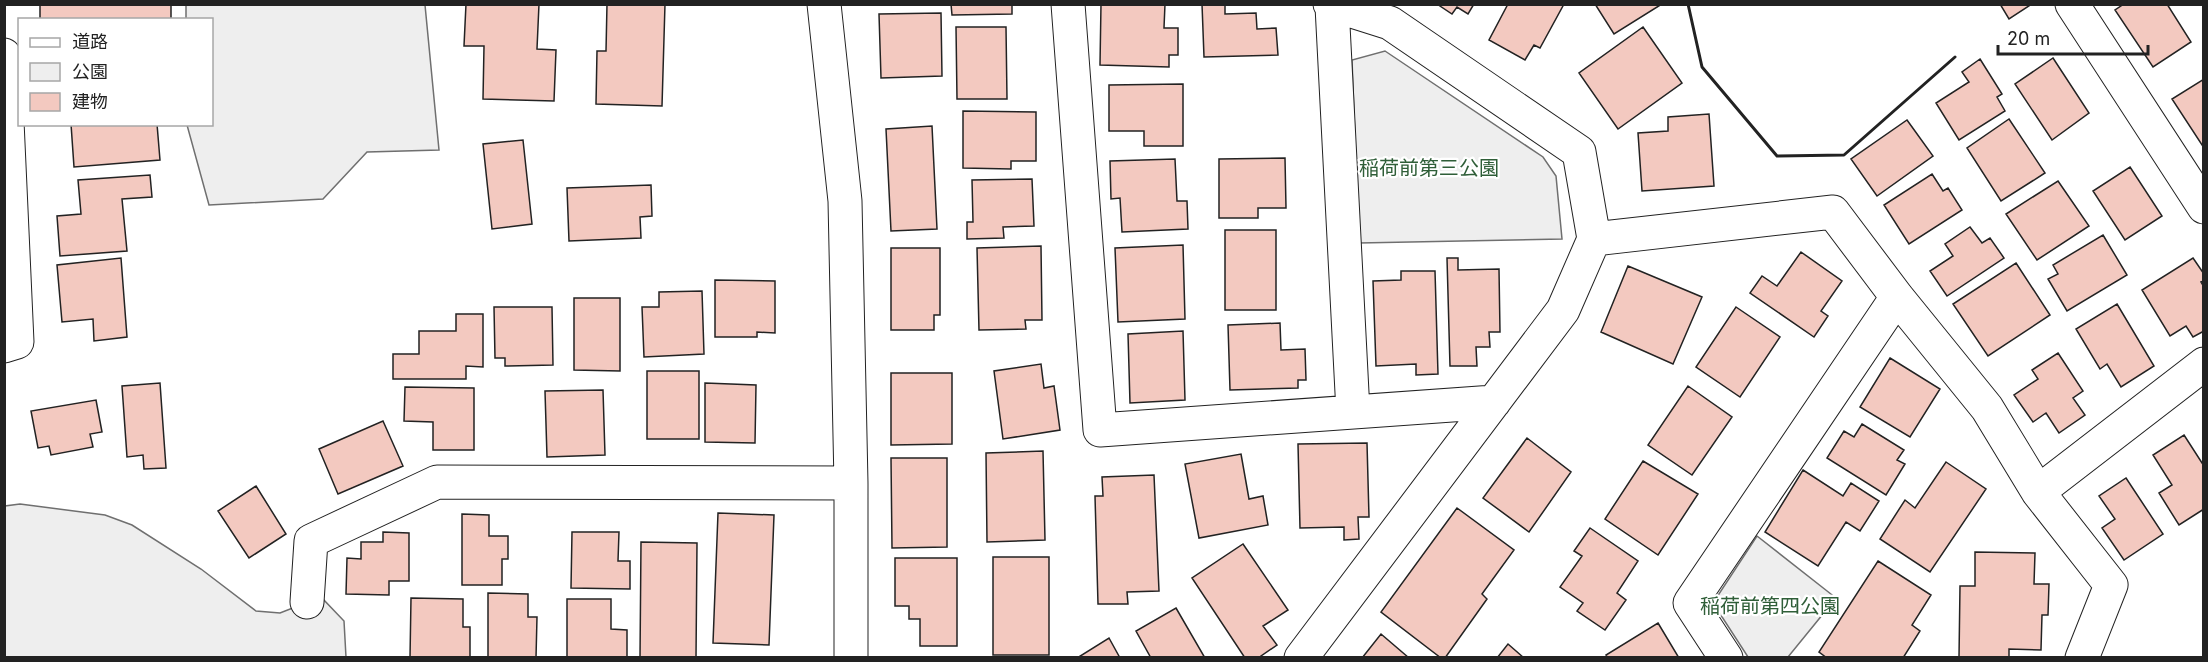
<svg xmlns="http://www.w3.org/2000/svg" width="2208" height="662" font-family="Inter,'Noto Sans JP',sans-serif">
  <rect width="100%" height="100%" fill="#fff"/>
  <!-- green -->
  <path fill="#eee" stroke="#6f6f6f" stroke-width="1.5" d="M186,5H425L439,150L367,152L323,199L209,205L187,125L212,124V20L186,19Z
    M1385,51L1543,157L1556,176L1562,239L1359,243L1352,60Z
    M20,504L105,515L132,525L201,569L256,611L280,613L321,597L344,621L346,657L5,658V506Z
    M1757,536L1836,598L1788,657H1748L1713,603Z"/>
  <!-- building -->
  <path fill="#f3c9c0" stroke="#222" stroke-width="1.5" d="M40,4H171V20H40Z
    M466,4H539L537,49L556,50L554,101L483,99L484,46H464Z
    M607,4H665L662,106L596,104L597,51H606Z
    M951,4H1012V14L952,15Z
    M1101,4H1165L1164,28H1178V55H1169V67L1100,65Z
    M1202,4H1225V14L1256,13L1257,29L1276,28L1278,55L1204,57Z
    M1437,4H1474L1468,14L1457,7L1452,14Z
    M1508,4H1564L1540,48L1534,45L1525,60L1489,40Z
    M1595,4H1662L1614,34Z
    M2000,4H2032L2009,19Z
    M2124,4H2167L2191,42L2153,67L2115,10Z
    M941,13L942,76L881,78L879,14Z
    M956,27H1006L1007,99H957Z
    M1643,27L1682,83L1618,129L1579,73Z
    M2053,58L2089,113L2052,140L2015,84Z
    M1980,59L2002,94L1997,97L2005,111L1959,140L1936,103L1969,82L1962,72Z
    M2204,79V148L2172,99Z
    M1183,84V146H1144V131H1109V85Z
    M963,111L1036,112V161H1011V169L963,168Z
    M1709,114L1714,186L1642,191L1638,133L1668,131V117Z
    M2009,119L2045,173L2001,201L1967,148Z
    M1907,120L1933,156L1877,196L1851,159Z
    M71,124H157L160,160L74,167Z
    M932,126L937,229L891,231L886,129Z
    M523,140L532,224L492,229L483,144Z
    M1285,158L1286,208H1258V218H1219V159Z
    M1175,159L1177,201H1187L1188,229L1122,232L1120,198L1111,199L1110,161Z
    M2130,167L2162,216L2125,240L2093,191Z
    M1932,174L1943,191L1948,188L1962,210L1909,244L1884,205Z
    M150,175L152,197L122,199L127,251L60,256L57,216L81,214L78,180Z
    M1032,179L1034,226L1003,227L1004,238L967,239V222H973L972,180Z
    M2058,181L2089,226L2037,260L2006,214Z
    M651,185L652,216L640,217L641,238L569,241L567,188Z
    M1970,227L1982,243L1990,238L2004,258L1947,296L1930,271L1953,256L1945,244Z
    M1225,230H1276V310H1225Z
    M2103,235L2127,275L2067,311L2048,279L2058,274L2053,265Z
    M1183,245L1185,319L1118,322L1115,248Z
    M1041,246L1042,320H1025L1026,329L979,330L977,248Z
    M891,248H940V315H934V330H891Z
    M1801,252L1842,281L1821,311L1828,316L1814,337L1750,293L1762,276L1777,286Z
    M121,258L127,337L94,341L93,319L62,322L57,265Z
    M1447,258H1458V270L1499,269L1500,332H1489L1490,347H1476L1477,366H1450Z
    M2193,258L2204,274V281L2201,282L2204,287V331L2193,337L2186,326L2170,336L2142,290Z
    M2016,263L2050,315L1988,356L1953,304Z
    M1628,266L1702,297L1673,364L1601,332Z
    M1401,271H1435L1438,374L1416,375V364L1376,366L1373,281L1401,280Z
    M715,280L775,281V333L757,332V337H715Z
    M702,291L704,354L644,357L642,307H659V292Z
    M574,298H620V371L574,370Z
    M2117,304L2154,366L2121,387L2107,364L2100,369L2076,329Z
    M494,307H552L553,365L505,366V358H495Z
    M1736,307L1780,337L1740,397L1696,367Z
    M456,314H483V367L466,366V379H393V354H419V331H456Z
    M1280,323L1281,350L1305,349L1306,380H1298V388L1230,390L1228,325Z
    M1183,331L1185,400L1130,403L1128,334Z
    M2058,353L2083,391L2073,398L2085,415L2059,433L2046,413L2033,422L2014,395L2038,379L2032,370Z
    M1890,358L1940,389L1910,437L1860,407Z
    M1041,364L1044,388L1054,386L1060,430L1003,439L994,371Z
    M647,371H699V439H647Z
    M891,373H952V444L891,445Z
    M160,383L166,468L144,469L143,455L127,457L122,386Z
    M705,383L756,385L755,443L705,442Z
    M1688,386L1732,417L1692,475L1648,445Z
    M405,387L474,388V450H433V422L404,421Z
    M603,390L605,455L547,457L545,391Z
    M96,400L102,432L90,434L93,447L51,455L49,446L38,448L31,411Z
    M383,421L403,466L338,494L319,449Z
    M1862,424L1904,450L1897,460L1905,464L1886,495L1827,458L1844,431L1854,437Z
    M2184,435L2204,466V509L2179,525L2159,493L2172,485L2153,455Z
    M1527,438L1571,472L1529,532L1483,498Z
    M1367,443L1369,517H1358L1359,539L1344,540V527L1300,528L1298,444Z
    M1043,451L1045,540L987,542L986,453Z
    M1241,454L1249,499L1263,496L1268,525L1199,538L1185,464Z
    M891,458H947V547L892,548Z
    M1643,461L1698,494L1658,555L1605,519Z
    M1946,462L1986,489L1930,572L1880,539L1905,500L1915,508Z
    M1803,470L1843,496L1851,483L1879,501L1860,531L1846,522L1818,566L1765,532Z
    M1154,475L1159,591L1127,592L1128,604H1098L1095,496H1103L1102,477Z
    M2126,478L2163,534L2124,560L2102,528L2115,519L2099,496Z
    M256,486L286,534L249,558L218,511Z
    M1457,508L1514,550L1482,594L1487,599L1445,658H1441L1381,612Z
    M718,513L774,515L769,645L713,643Z
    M462,514L489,515V536H508V559H502V585H462Z
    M1590,528L1638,561L1617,593L1626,600L1605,630L1577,611L1583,603L1560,587L1582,556L1574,551Z
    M383,532L409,533V581H389V595L346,594L347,558L361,559V542H383Z
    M572,532H619L618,561H630V589L571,588Z
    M641,542L697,543L696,658H640Z
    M1243,544L1288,610L1263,626L1277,645L1258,658H1245L1192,578Z
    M1975,552L2035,553L2034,584H2049L2048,615H2042L2041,650L2009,649V658H1959L1960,586H1975Z
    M993,557H1049V655H993Z
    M895,558H957V646H920V619H909V606H895Z
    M1878,561L1931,595L1912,625L1920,631L1903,658H1827L1819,652Z
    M488,593L528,594V617H537L536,658H488Z
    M411,598L463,599V627H470V658H410Z
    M567,599H611V629L627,630V658H567Z
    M1176,608L1205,658H1151L1136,631Z
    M1658,623L1679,658H1608L1606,655Z
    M1381,634L1409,658H1362Z
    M1109,638L1120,658H1077Z
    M1508,644L1524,658H1497Z"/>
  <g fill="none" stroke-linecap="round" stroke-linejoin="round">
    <defs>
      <path id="minor" d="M824,4L845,201L851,483V658
        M1068,4L1100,430L1494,402
        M1330,4L1390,23L1579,152L1594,239L1833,212L1897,297L1987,408L2038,492L2111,585L2082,658
        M2072,4L2204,207
        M1332,6L1353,412
        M4,55L17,342L4,346
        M2038,492L2204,364
        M307,602L311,541L437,482L851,483
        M1301,658L1563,310L1594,239
        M1726,658L1690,603L1897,297"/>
    </defs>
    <!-- minor casing -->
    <use href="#minor" stroke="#222" stroke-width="35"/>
    <!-- minor -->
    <use href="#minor" stroke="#fff" stroke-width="33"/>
    <!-- wall -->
    <path stroke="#222" stroke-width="3" d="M1688,4L1702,67L1777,156L1844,155L1955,57"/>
  </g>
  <g text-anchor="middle" stroke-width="4.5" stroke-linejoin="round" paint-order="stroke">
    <!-- park labels -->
    <g font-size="20" fill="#2f5e38" stroke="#fff">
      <text x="1429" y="175">稲荷前第三公園</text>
      <text x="1770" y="613">稲荷前第四公園</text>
    </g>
  </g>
  <!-- border -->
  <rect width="2208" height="662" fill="none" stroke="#222222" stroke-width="12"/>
  <!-- legend -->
  <rect x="18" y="18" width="195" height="108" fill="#ffffff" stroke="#a7a7a7" stroke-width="1.5"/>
  <rect x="30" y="38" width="30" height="9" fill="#ffffff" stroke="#a7a7a7" stroke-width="1.5"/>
  <text x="72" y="48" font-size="18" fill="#222222">道路</text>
  <rect x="30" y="63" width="30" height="18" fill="#eeeeee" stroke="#a7a7a7" stroke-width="1.5"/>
  <text x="72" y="78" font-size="18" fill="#222222">公園</text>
  <rect x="30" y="93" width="30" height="18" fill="#f3c9c0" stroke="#a7a7a7" stroke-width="1.5"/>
  <text x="72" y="108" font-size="18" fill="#222222">建物</text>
  <!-- scale -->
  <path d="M1998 45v9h150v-9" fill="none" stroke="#222222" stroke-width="3"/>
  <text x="2007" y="45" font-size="18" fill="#222222" stroke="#ffffff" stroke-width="4.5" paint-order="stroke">20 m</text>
</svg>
